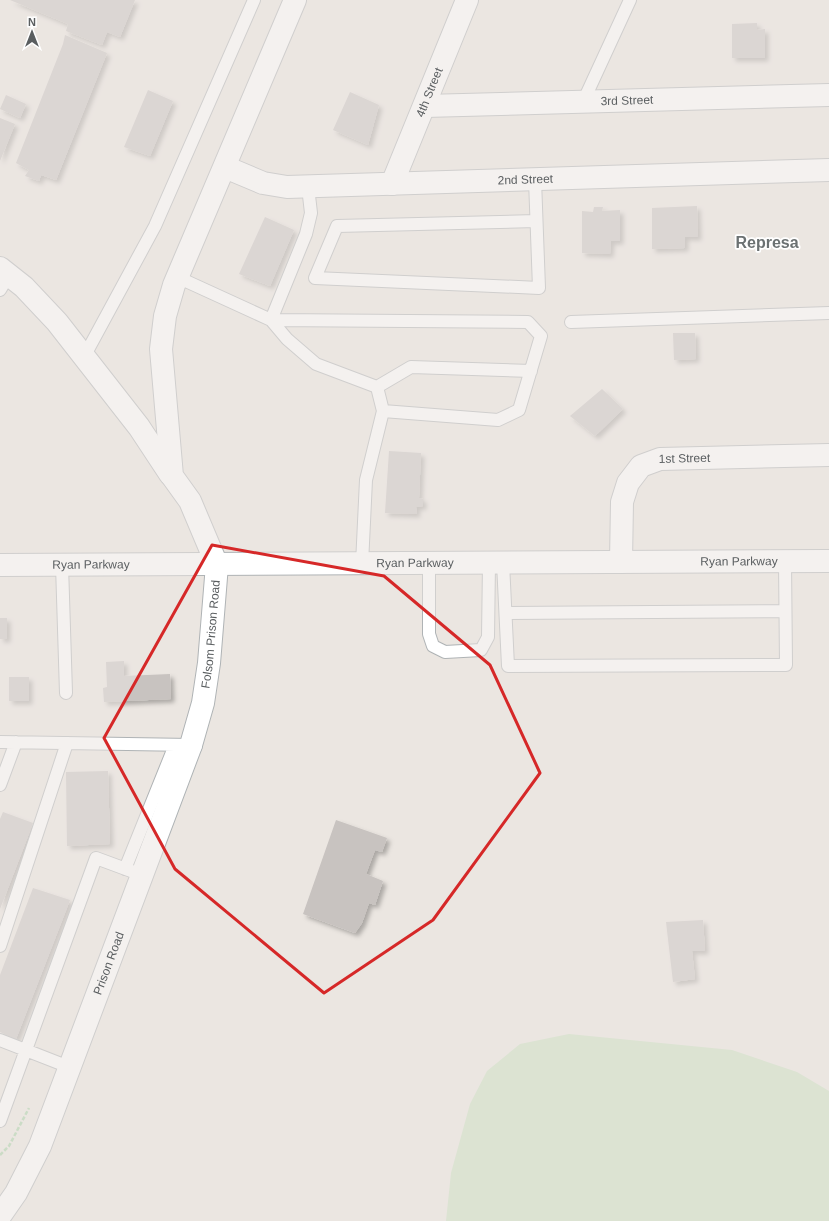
<svg xmlns="http://www.w3.org/2000/svg" width="829" height="1221" font-family="Arial,sans-serif">
  <defs>
    <filter id="shadow"><feDropShadow dx="3.5" dy="3.5" stdDeviation="2" flood-color="#0004"/></filter>
  </defs>
  <rect width="100%" height="100%" fill="#ebe6e1"/>
  <!-- green -->
  <path fill="#c9e1bf" d="M569,1034L732,1050L797,1072L829,1091V1221H446L451,1173L470,1104L487,1071L520,1044Z"/>
  <!-- building -->
  <path fill="#c8c3c0" filter="url(#shadow)" d="M10,0H135L120,37L107,32L102,45L66,31L68,24Z
    M757,23V30L765,29V58H732V24Z
    M65,35L107,53L56,180L41,175L39,181L25,176L29,170L16,163L63,44Z
    M148,90L173,101L150,156L124,147Z
    M350,92L379,105L368,145L333,130Z
    M6,95L26,104L20,118L0,109Z
    M0,118L15,124L0,161Z
    M697,206L698,237H685V248L652,249V208Z
    M594,207H603L602,211L620,210V241H611L610,254L582,253V211L593,212Z
    M265,217L294,230L270,286L239,274Z
    M673,333H695L696,359L674,360Z
    M602,389L623,409L595,436L570,416Z
    M389,451L421,453L419,498L423,499V506L416,507L417,514L385,513Z
    M0,618H7V639H0Z
    M124,661V676L170,674L171,699L104,702L103,688L107,687L106,662Z
    M9,677H29V701H9Z
    M108,771L110,844L67,846L66,772Z
    M3,812L33,823L0,909V819Z
    M336,820L387,838L382,852L375,850L366,874L383,881L375,905L369,903L362,923L355,933L303,914Z
    M33,888L70,900L16,1039L0,1032V975Z
    M703,920L705,951H692L695,979L673,982L666,922Z"/>
  <g fill="none" stroke-linecap="round" stroke-linejoin="round">
    <defs>
      <path id="lane" d="M583,102L630,0
        M535,180L539,288L315,278L337,226L536,221
        M177,277L271,320L528,322L541,336L519,410L498,420L383,411
        M0,290L9,275
        M271,320L287,339L316,364L377,387L383,411L366,480L362,564
        M271,320L306,234L311,213L308,187
        M571,322L829,313
        M84,357L155,226L254,0
        M377,387L411,367L531,371
        M429,563V634L433,646L445,652L481,650L488,637L489,563
        M503,563L508,666L786,665L785,561
        M62,565L66,693
        M506,613L785,611
        M0,742L191,745
        M0,785L16,742
        M125,869L175,745
        M0,946L67,743
        M0,1040L69,1067
        M0,1121L96,858L142,875"/>
      <g id="street">
        <path id="s1" d="M425,106L829,95"/>
        <path id="s2" d="M225,167L263,183L287,187L829,170"/>
        <path id="s3" d="M392,184L467,0"/>
        <path d="M0,268L24,287L57,322L139,427L170,474"/>
        <path id="s4" d="M621,562L622,502L628,483L641,466L660,459L829,455"/>
        <path id="s5" d="M0,565L829,561"/>
        <path id="s6" d="M191,745L203,703L209,663L217,565L190,501L172,476L161,349L165,316L174,285L295,0"/>
      </g>
      <g id="secondary">
        <path id="s7" d="M0,1216L16,1193L40,1146L191,745"/>
      </g>
    </defs>
    <!-- lane casing -->
    <use href="#lane" stroke="#afb3b5" stroke-width="14"/>
    <!-- street casing -->
    <use href="#street" stroke="#afb3b5" stroke-width="24"/>
    <!-- secondary casing -->
    <use href="#secondary" stroke="#aeb3b5" stroke-width="24"/>
    <!-- path -->
    <path stroke="#a5d1a4" stroke-width="2.5" stroke-dasharray="4 2" stroke-linecap="butt" d="M0,1155L9,1146L29,1108"/>
    <!-- lane -->
    <use href="#lane" stroke="#fff" stroke-width="12"/>
    <!-- street -->
    <use href="#street" stroke="#fff" stroke-width="22"/>
    <!-- secondary -->
    <use href="#secondary" stroke="#fff" stroke-width="22"/>
  </g>
  <!-- marked area -->
  <path d="M0 0H829V1221H0ZM212,545L384,576L490,665L540,773L433,920L324,993L175,869L104,738Z" fill="#ebe6e1" fill-opacity=".55" fill-rule="evenodd"/>
  <path fill="none" stroke="#d62828" stroke-width="3" stroke-linejoin="round" d="M212,545L384,576L490,665L540,773L433,920L324,993L175,869L104,738Z"/>
  <g text-anchor="middle" stroke-width="3.5" stroke-linejoin="round" paint-order="stroke">
    <!-- street labels -->
    <g font-size="12" fill="#5a5e60" stroke="#fff">
      <text dy="4" stroke="none"><textPath href="#s3" startOffset="99">4th Street</textPath></text>
      <text dy="4" stroke="none"><textPath href="#s1" startOffset="202">3rd Street</textPath></text>
      <text dy="4" stroke="none"><textPath href="#s2" startOffset="304">2nd Street</textPath></text>
      <text dy="4" stroke="none"><textPath href="#s4" startOffset="146">1st Street</textPath></text>
      <text dy="4" stroke="none"><textPath href="#s5" startOffset="739">Ryan Parkway</textPath></text>
      <text dy="4" stroke="none"><textPath href="#s5" startOffset="415">Ryan Parkway</textPath></text>
      <text dy="4" stroke="none"><textPath href="#s5" startOffset="91">Ryan Parkway</textPath></text>
      <text dy="4" stroke="none"><textPath href="#s6" startOffset="113">Folsom Prison Road</textPath></text>
      <text dy="4" stroke="none"><textPath href="#s7" startOffset="276">Prison Road</textPath></text>
    </g>
    <!-- district labels -->
    <g font-size="16" font-weight="bold" fill="#6b7172" stroke="#fff">
      <text x="767" y="248">Represa</text>
    </g>
  </g>
  <!-- north arrow -->
  <g transform="translate(32 32)" stroke="#ffffff" stroke-width="3" paint-order="stroke">
  <path d="M0-3L7 15L0 10L-7 15Z" fill="#5a5e60"/>
  <text y="-6" font-size="11" font-weight="bold" text-anchor="middle" fill="#5a5e60">N</text>
  </g>
</svg>
